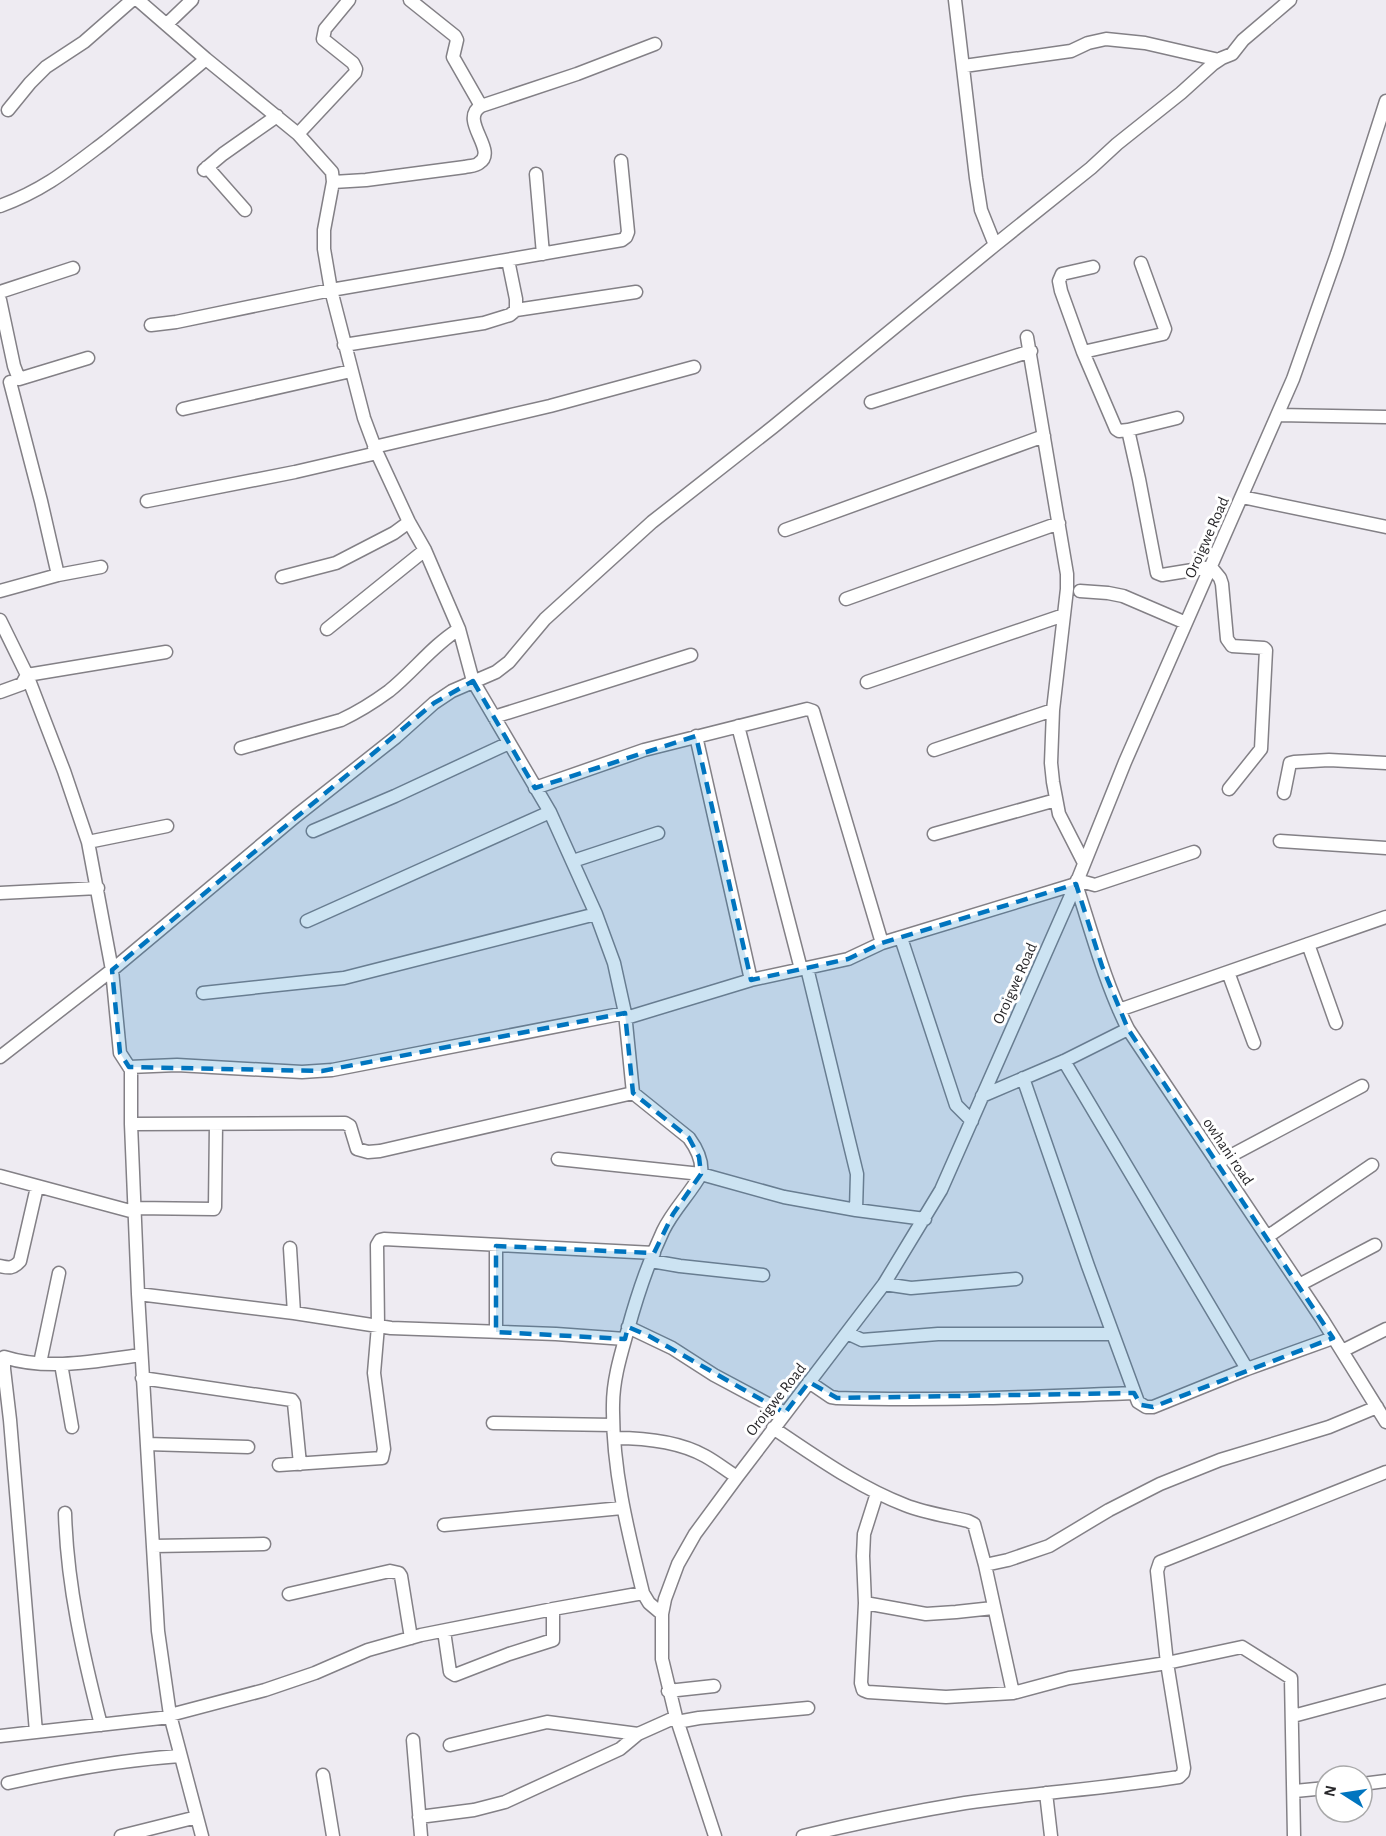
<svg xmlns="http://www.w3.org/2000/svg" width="1386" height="1836" font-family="'Alegreya Sans',sans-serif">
  <rect width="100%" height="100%" fill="#eeebf2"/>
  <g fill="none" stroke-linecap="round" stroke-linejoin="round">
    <defs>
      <path id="minor" d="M138,0L206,59L298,134L332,172L333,182L324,230V249L331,290L364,418L377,453L409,522L425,550L459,629L473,681L550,812L596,914L614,963L625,1013L633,1093L689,1138C697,1149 703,1161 701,1174C690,1194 673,1210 663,1231C648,1263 637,1296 628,1329C621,1354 613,1379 613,1405C612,1469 628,1532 643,1593L649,1603L662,1614
        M410,0L455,36L457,40L453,57L481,106
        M955,0L976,178L981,210L995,245
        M167,24L192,0
        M964,66L1071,51L1088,43L1106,39L1145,43L1219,60
        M8,110L30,83L46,67L84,42L132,0
        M298,134L355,73L356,69L353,63L323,39L325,29L349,0
        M207,167L245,210
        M204,170L223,154L277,116
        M536,174L543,254
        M333,182L366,180L465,167C469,166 476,166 479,163C499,151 458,120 481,106L577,74L655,44
        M0,206C44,190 69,169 106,141C140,114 173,87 206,59
        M1093,267L1062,274L1059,281L1061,291L1083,352L1116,429L1119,431L1128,430L1139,479L1157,573L1162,575L1211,567L1220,578L1222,584L1227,639L1232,646L1264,648L1266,650L1261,749L1229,789
        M0,292L73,268
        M0,300L14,366L19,379L88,358
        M516,310L636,292
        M151,325L176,322L331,290L622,240L626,237L628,232L621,161
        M1027,337L1067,574V589L1053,710L1051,763L1053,782L1059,814L1084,863
        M344,345L484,323L510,315L516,310V299L508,260
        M1083,352L1163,334L1165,329L1141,263
        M10,382L41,501L58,575
        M871,402L1031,351
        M183,409L351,371
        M1278,415L1386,417
        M1128,430L1177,418
        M374,447L550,406L694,367
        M1242,497L1386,527
        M147,501L295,472L377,453
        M785,530L1044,436
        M282,577L336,563L394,533L409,522
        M0,591L58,575L101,567
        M1080,591L1108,593L1123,596L1186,623
        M846,599L1059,523
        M0,620L27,675L64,771L88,842L112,970L120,1053L131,1070V1124L138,1294L158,1631L170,1715L202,1836
        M327,629L425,550
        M867,682L1064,615
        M0,692L22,684L27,675L166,652
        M494,717L691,655
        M738,726L801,969
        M696,736L751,980
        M241,748L341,720C358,712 374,702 389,691C414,671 432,646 459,629
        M934,750L1053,710
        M535,788L644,750L807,709L813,711L882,943
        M1284,793L1290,763L1294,762L1329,760L1386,763
        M313,831L395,796L509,743
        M934,834L1056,800
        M1280,841L1386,848
        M88,842L167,826
        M573,861L658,833
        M1077,880L1095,885L1194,852
        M0,893L98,888
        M307,921L550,812
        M901,938L956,1105L972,1121
        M1308,944L1336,1023
        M807,968L857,1174L856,1210
        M1228,972L1254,1043
        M203,993L344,978L596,914
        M1119,1010L1386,917
        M626,1018L751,980L848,959L882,943L1076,884C1092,933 1105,983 1128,1029L1322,1319L1386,1422
        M0,1057L112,970L296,816L396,737L434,703L452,691L496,672L509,662L545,619L652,522L773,427L995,245L1091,168L1117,144L1181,93L1213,64L1222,58L1232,54L1243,40L1290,0
        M1064,1061L1247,1369
        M129,1067L177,1065L302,1072L332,1070L625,1013
        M1023,1078L1088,1266L1138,1402L1146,1407H1153L1247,1369L1333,1338
        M982,1096L1064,1061L1128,1029
        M131,1124L345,1123L350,1126L357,1149L368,1152L380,1151L633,1093
        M558,1159L701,1174L784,1197L856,1210L925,1219
        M1217,1163L1362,1086
        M0,1176L134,1212
        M134,1208L214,1209L215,1207L216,1124
        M1267,1237L1372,1165
        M290,1248L294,1313
        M651,1261L680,1266L763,1275
        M0,1266C9,1268 13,1269 20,1261L37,1187
        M884,1284L911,1288L1016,1279
        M1299,1285L1375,1245
        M138,1294L294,1313L391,1328L556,1334L625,1339
        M628,1327L672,1348L714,1375L785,1413
        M496,1332V1246
        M847,1333L862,1340L938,1334H1113
        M1342,1351L1386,1329
        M40,1363L59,1273
        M61,1364L72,1427
        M142,1378L292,1400L294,1403L300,1464
        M809,1382L831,1397L837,1398C936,1401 1035,1397 1134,1393
        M493,1423L613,1425
        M773,1428C815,1456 858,1487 905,1505C925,1513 947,1516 968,1521L974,1524L985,1565L1013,1693
        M615,1438C645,1438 678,1441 705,1456C716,1462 726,1470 737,1477
        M147,1444L248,1447
        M279,1465L382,1458L384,1449L374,1373L378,1326L377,1245L380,1240L384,1239L654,1253
        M877,1493L864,1534L863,1556L865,1603L861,1683L863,1690L868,1692L946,1697L1013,1693L1069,1678L1167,1663L1242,1647L1291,1678L1294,1836
        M65,1513C67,1585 83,1655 101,1725
        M444,1525L622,1508
        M153,1546L264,1544
        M985,1565L1008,1560L1049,1546L1109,1510L1160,1484L1220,1460L1329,1427L1377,1407
        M289,1594L390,1571L399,1573L401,1576L411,1638
        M865,1603L926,1614L956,1612L993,1608
        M444,1631L450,1672L455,1675L509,1654L553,1640V1609
        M668,1691L714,1686
        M170,1715L265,1690L315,1673L368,1650L421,1635L553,1609L643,1593
        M1293,1716L1386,1691
        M677,1722L699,1718L808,1708
        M36,1732L10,1420L4,1369V1357C48,1371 96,1361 141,1355
        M0,1736L170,1717
        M413,1740L421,1836
        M450,1745L547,1722L638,1734
        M323,1775L333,1836
        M8,1783C65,1770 122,1760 180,1756
        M1362,1784L1386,1781
        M1295,1791L1326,1788
        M1046,1793L1051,1836
        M419,1817L474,1810L505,1802L620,1749L638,1734L676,1717
        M121,1836L197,1817
        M715,1836L676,1717L662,1659V1614L665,1599L678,1564L695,1534L737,1477L884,1284L941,1190L1076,884L1125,762L1293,379L1337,254L1386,101
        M803,1836C857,1823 910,1812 965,1803C1036,1793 1108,1788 1179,1777L1183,1773L1184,1768L1167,1663L1157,1571L1160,1562L1386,1472"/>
    </defs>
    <!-- minor casing -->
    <use href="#minor" stroke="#838086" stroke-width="15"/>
    <!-- minor -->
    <use href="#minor" stroke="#fff" stroke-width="12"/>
  </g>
  <!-- marked area -->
  <path fill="#0075bf" fill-opacity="0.2" stroke="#0075bf" stroke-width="4.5" stroke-dasharray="12 8" stroke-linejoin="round" d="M473,681L535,788L696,736L751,980L848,959L882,943L1076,884L1102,966L1128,1029L1333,1338L1153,1407L1141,1405L1134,1393L837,1398L809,1382L785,1413L649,1336L628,1327L625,1339L496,1332V1246L654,1253L673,1214L701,1174L699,1157L689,1138L633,1093L625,1013L322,1071L129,1067L120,1053L112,970L434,703Z"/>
  <g text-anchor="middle" stroke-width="6" stroke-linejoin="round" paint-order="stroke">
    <!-- street labels -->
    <g font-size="16" fill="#28272a" stroke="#fff">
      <text transform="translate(1206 537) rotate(-66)" y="6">Oroigwe Road</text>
      <text transform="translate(1014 983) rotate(-66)" y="6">Oroigwe Road</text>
      <text transform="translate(1229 1151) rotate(56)" y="6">owhani road</text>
      <text transform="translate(775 1399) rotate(-52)" y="6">Oroigwe Road</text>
    </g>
  </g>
  <!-- north arrow -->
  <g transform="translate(1344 1794) rotate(282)"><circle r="28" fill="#ffffff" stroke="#a9a9aa" stroke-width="1.5"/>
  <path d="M0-4.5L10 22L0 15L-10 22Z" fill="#0075bf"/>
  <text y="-9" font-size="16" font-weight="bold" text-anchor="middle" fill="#28272a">N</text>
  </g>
</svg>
